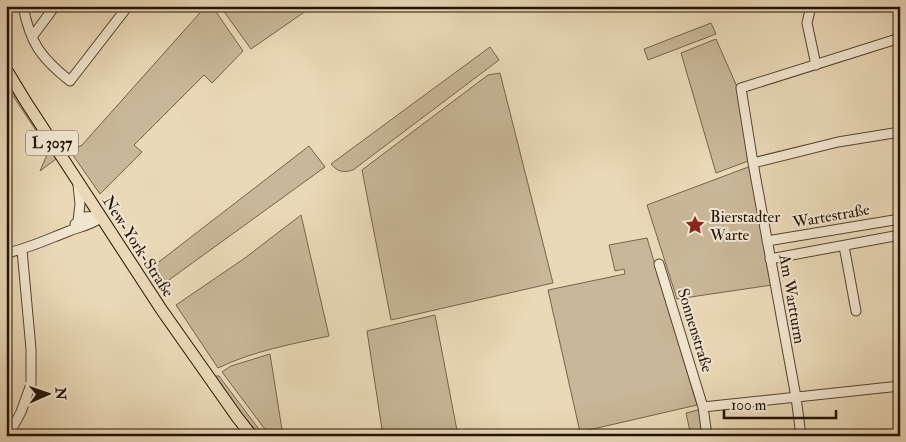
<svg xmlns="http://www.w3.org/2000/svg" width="906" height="442" font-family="'IM FELL Double Pica',serif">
  <rect width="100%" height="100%" fill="#ead9b7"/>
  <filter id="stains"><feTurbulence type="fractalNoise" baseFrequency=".004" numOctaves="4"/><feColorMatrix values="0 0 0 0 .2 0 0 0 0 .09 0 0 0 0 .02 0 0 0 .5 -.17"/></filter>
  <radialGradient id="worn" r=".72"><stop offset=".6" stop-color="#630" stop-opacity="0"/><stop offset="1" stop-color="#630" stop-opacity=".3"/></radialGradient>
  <!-- green -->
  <path fill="#c8b798" stroke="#75644c" d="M206,6H212L243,51L212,83L204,75L134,145L142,152L100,194L70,151L82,145Z
    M220,6H313L251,49Z
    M711,23L716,34L648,60L644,49Z
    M716,39L738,89L751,160L716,173L681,53Z
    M490,47L499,60L353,170C343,173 338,172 331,164Z
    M500,73L553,283L391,320L362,170L488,75Z
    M6,81L56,159L40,171L49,150L7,87Z
    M309,146L325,167L162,285L151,268Z
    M751,166L772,285L677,299L647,205Z
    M301,215L329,336C292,344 253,351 218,368L176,305L245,258Z
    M647,238L697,405L580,432L548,290L625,274L624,269L615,271L609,245Z
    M435,315L458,436H383L367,331Z
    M270,354L283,436H270L222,372L231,366Z
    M216,376H219L264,436H258L213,378Z
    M698,410L701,414L704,436H691L686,413Z"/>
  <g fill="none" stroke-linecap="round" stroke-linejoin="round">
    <defs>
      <path id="minor" d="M23,6C30,43 41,58 70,81L128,6
        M811,6L807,23L816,65
        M32,37L55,6
        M753,163L838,142L900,132
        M78,185L80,204L78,221
        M75,224L84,217L100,216
        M767,241L900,219
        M844,246L856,311
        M6,253C28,249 48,239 69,231C80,227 90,225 101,218
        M770,259L900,235
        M659,264L703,407L707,436
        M703,407L900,386
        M8,436L21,412L31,384V349L22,250
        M801,436L796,397L753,163L741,88L900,38"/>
      <path id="major" d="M6,69L26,102L161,309L237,417L252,436"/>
    </defs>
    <!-- minor casing -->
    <use href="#minor" stroke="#54442e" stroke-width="11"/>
    <!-- major casing -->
    <use href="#major" stroke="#221201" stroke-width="13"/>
    <!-- minor -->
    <use href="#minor" stroke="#f1e6d0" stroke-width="9"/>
    <!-- major -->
    <use href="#major" stroke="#ead9b7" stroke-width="11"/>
  </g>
  <!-- icons -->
  <defs>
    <symbol id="sight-bare" viewBox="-9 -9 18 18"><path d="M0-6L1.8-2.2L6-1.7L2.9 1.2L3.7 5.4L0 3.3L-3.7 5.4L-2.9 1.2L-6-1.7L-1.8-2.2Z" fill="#8f2418" stroke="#f1e6d0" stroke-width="2.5" paint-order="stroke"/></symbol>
  </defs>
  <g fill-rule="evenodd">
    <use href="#sight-bare" x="681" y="211" width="28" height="28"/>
  </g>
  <g text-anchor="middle" stroke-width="4" stroke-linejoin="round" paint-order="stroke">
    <!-- shield labels -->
    <rect fill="#f1e6d0" stroke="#60523f" stroke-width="1" x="26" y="130.5" width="52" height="25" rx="4"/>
    <g font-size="15" font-weight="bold" fill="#221201">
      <text x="52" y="148">L 3037</text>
    </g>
    <!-- street labels -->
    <g font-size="16" fill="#221201" stroke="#f1e6d0">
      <text transform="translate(831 215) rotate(-10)" y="6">Wartestraße</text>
      <text transform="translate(139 246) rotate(57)" y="6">New-York-Straße</text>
      <text transform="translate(793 299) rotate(80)" y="6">Am Wartturm</text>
      <text transform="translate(696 330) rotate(73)" y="6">Sonnenstraße</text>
    </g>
    <!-- poi labels -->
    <g font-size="16" fill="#221201" stroke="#f1e6d0" text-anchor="start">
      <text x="710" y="222">Bierstadter<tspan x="710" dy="18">Warte</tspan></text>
    </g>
  </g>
  <!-- margin -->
  <rect width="906" height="442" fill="none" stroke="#ead9b7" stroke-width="25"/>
  <rect x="8" y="8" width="891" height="427" fill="none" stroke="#221201" stroke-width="2.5"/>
  <rect x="12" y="12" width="881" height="417" fill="none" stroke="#221201"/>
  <!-- north arrow -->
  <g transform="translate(48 394) rotate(88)" stroke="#f1e6d0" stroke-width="4" paint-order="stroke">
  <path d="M0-4L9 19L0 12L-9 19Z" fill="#221201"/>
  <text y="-8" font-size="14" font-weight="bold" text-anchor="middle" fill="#221201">N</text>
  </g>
  <!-- scale -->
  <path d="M724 410v8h112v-8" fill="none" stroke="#221201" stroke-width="2.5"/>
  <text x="731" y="410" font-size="15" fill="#221201" stroke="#f1e6d0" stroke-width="4" paint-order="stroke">100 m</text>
  <rect width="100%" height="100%" filter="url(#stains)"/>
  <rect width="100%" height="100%" fill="url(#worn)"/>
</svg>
